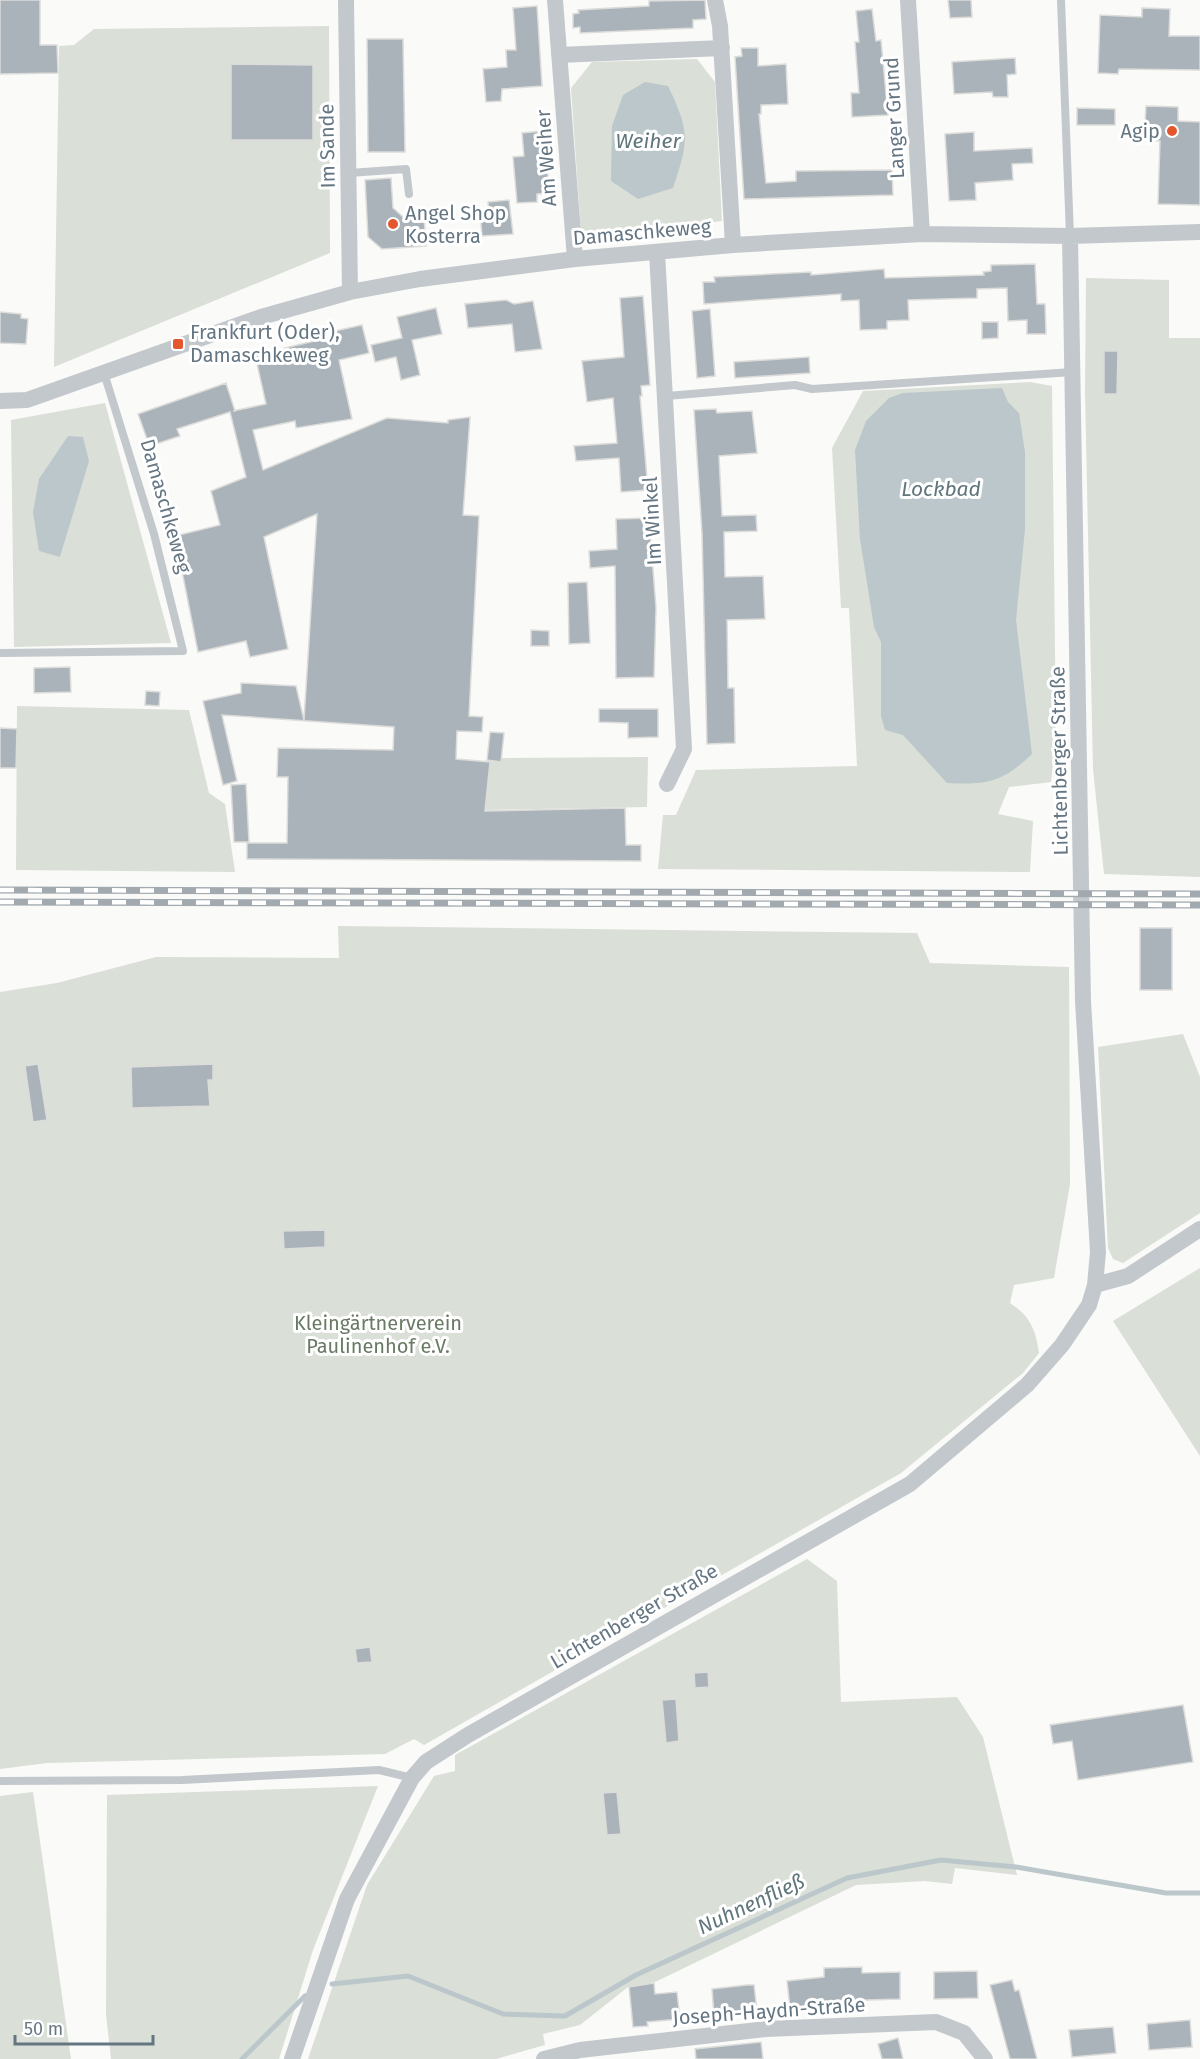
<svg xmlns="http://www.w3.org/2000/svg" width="1200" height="2059" font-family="'Fira Sans',sans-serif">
  <rect width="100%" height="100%" fill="#fafaf8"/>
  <!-- green -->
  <path fill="#dadfd7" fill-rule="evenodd" d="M329,26L330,253L54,367L59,46L74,45L94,29Z
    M697,59L715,82L722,221L586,237L581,233L571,88L592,62Z
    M1086,278L1169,280V338H1200V877L1104,874L1093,769L1085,392Z
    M1030,382L1052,386L1056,740L1051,782L1009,787L998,814L1033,821L1030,872L658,869L663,815H676L696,770L857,766L849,608H841L832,448L863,391Z
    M105,403L171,643L14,647L11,420ZM74,508L60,557L33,512Z
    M17,706L189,710L209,793L225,804L235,872L16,870Z
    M648,757L647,807L485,810L490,761L501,762L502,758Z
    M338,926L917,933L930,963L1069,967L1070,1184L1054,1278L1014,1285L1010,1303C1030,1316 1036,1330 1039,1353L1023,1373L901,1473L424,1745L414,1739L385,1754L47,1763L0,1769V992L57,983L156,957L339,958Z
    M1183,1034L1200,1077V1213L1123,1263L1113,1259L1108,1248L1098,1047Z
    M1200,1268V1456L1113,1321Z
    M807,1559L837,1581L841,1702L957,1697L983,1737L1017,1875L955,1868L952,1884L925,1881L856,1885L655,1982L628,1987L580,2025L543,2034L545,2045L496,2059H308L367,1885L434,1776L455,1771V1755Z
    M378,1786L313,1950L279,2059H111L106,2014L107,1795Z
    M33,1792L71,2059H0V1796Z"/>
  <!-- water -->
  <path fill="#bbc7cb" d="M645,82L668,86C690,132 689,140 673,188L638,199L611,181L612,126L623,95Z
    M1002,388L1008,402L1019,413L1025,452V529L1016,620L1032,754C1002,783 986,785 947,783L903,735L885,730L881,716V642L874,627L860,539L855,450L866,421L889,398L903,393Z
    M68,436L83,437L89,461L60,557L39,551L33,512L39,479Z"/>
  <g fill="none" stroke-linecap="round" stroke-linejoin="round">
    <!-- stream -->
    <path stroke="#bbc7cb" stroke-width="5" d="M332,1984L408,1976L503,2014L565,2016L636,1975L847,1878L941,1860L1016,1867L1166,1893H1200
      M242,2059L305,1996"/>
  </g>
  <!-- building -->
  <path fill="#aab3b9" stroke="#dcdcda" stroke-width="1.5" d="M0,0H40V45H57L58,73L0,74Z
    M705,0L706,19L693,20V28L580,33V27L573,28V14L579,13L578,10L649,6V1Z
    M948,0H971L972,17L950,18Z
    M537,6L542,86L502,89L501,101L486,102L483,69L507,67L506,50H516L513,8Z
    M1142,8L1170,9L1169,36H1200V70L1119,69L1118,74L1098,73L1100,15L1142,17Z
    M872,9L876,41L881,40L888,115L852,117L851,93H859L855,42H859L856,11Z
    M367,39H403L405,152H368Z
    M741,48H758V66L786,64L788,104L761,105V114H759L766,183L796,181V171L892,170L893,195L744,199L735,57L742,56Z
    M1015,58L1016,74L1007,75L1008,97H993L992,92L954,94L952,62Z
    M231,64L313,65V140H231Z
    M1146,106L1178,107V121L1200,122V205L1158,204L1160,141L1144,140Z
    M1077,108L1115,109V125H1077Z
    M543,131V140H546L549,193L537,194V202L517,203L513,157L524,156L522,133Z
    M974,132V151L1032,148L1033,163L1012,164L1013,180L975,183L976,200L949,201L945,134Z
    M391,178L393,208L403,217L424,216L426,246L382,249L368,237L365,180Z
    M509,200L513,234L482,236L480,212H489L488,202Z
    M1035,264L1037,304H1045L1046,334H1027V320L1008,321L1007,288L977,289V298L908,300L909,320L887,321V329L860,330L859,300L841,301V294L704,304L703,282H715L714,277L811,272V275L884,269L885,278L984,275L983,272L991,271V265Z
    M643,296L650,385L641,386L642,396H640L648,490L621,492L619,458L576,461L574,446L617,443L613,398L587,402L582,361L624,357L620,298Z
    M506,300L514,304L533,301L542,349L515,352L512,324L468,328L465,304Z
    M436,308L442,334L412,340L420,375L401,380L396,357L375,362L371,345L402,338L397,317Z
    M710,309L715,376L697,378L692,311Z
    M0,312L21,314V318L28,319L26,344L0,343Z
    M982,322H998V338L982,339Z
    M362,325L369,353L339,360L352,419L296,428L295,421L253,430L263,470L387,418L448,423V420L470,417L463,515L479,516L469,716L483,717L482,732L457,731L456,759L490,762L485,811L625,808L626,845H641V861L247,859V843H287L288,777H277L278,748L393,750L394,727L222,715L237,781L223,785L203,701L241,693V683L296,686L304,720L317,514L264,537L288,649L250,657L246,641L198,652L175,536L220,525L211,491L246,477L230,412L177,429L180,436L156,444L153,437L147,439L138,414L226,383L235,411H233L266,404L255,355L336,336L335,331Z
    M1104,351H1118L1117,394H1104Z
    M809,357L810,373L735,378L734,362Z
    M716,409L717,413L752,411L757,453L719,456L722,516L756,515L757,531L724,532L725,577L763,576L765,619L727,620L728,688H734L735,743L707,744L702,533L694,410Z
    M649,518L656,608L654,677L616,678L615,566L590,568L589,551L617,549L616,519Z
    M587,582L590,643L569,644L568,583Z
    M531,630L549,631V646H531Z
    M70,667L71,692L34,693V668Z
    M146,691L160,692L159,706L145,705Z
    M599,709H658V737L628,738V723L599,722Z
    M0,728L17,729L16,768H0Z
    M490,732L504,733L501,762L487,760Z
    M246,784L249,842H234L231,785Z
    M1140,928H1172V990H1140Z
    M38,1064L47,1120L33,1122L25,1066Z
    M213,1064V1080H208L210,1106L132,1108L131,1067Z
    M325,1230V1247L284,1249L283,1231Z
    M370,1647L372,1662L357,1663L355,1649Z
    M708,1672L709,1687L695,1688L694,1673Z
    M676,1699L679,1741L666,1743L662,1700Z
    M1183,1705L1193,1762L1078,1780L1072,1741L1053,1744L1050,1725Z
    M617,1792L621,1834L607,1835L603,1793Z
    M862,1967V1973L900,1972V1999L835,2001V2003L790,2008L787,1981L824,1977V1968Z
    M977,1971L978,1998L934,1999V1972Z
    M1012,1980L1015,1991L1019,1990L1037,2059H1010L990,1985Z
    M654,1983L655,1994L677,1992L680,2019L647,2022L648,2026L633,2027L629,1987Z
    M747,1985H754L757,2011L714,2016L712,1989Z
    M1190,2020L1192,2047L1149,2050L1147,2024Z
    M1113,2027L1116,2053L1072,2057L1069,2030Z
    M898,2038L903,2059H882L878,2044Z
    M761,2042L763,2059H696L695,2049Z"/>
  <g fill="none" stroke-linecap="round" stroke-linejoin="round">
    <!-- service -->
    <path stroke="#c3c8cc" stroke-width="8" d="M1061,0L1070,236
      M349,173L406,169L409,194
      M667,396L795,385L812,389L1073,372
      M0,653L183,651L154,534L104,373
      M0,1781L182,1780L379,1770L412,1778"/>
    <!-- minor -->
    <path stroke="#c3c8cc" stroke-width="16" d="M346,0L350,292
      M555,0L575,259
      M715,0L720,26L733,245
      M908,0L922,234
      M559,55L722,48
      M657,252L684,749L667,784
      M0,401L27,400L261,317L350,292L420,279L575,259L733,245L922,234L1070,236L1200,232
      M1095,1285L1128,1276L1200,1229
      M292,2059L347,1899L412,1778L426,1762L468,1735L910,1484L1027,1385L1062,1345L1089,1305L1095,1285L1098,1252L1083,1001L1070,236
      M544,2059L580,2050L766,2029L936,2022L964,2033L985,2059"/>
    <defs>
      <path id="rail" d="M0,890L1200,894
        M0,902L1200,905"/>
    </defs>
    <!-- rail casing -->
    <use href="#rail" stroke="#a2aab0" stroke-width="7"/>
    <!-- rail -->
    <use href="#rail" stroke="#fff" stroke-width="4.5" stroke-dasharray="14" stroke-linecap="butt"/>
  </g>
  <!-- markers -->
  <g fill="#e4572e" stroke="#fff" stroke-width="2">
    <circle cx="1172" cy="131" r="6"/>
    <circle cx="393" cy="224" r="6"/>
    <rect x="172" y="338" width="12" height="12" rx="3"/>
  </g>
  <g text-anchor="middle" stroke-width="6" stroke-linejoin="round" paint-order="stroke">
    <!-- street labels -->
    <g font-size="20" fill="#657683" stroke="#fff">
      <text transform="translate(894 118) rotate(-93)" y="7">Langer Grund</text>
      <text transform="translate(327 146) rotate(-91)" y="7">Im Sande</text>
      <text transform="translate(546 158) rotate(-94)" y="7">Am Weiher</text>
      <text transform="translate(642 232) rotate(-5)" y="7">Damaschkeweg</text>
      <text transform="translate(166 506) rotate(74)" y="7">Damaschkeweg</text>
      <text transform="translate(652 521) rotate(-93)" y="7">Im Winkel</text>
      <text transform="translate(1059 761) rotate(-91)" y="7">Lichtenberger Straße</text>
      <text transform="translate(634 1616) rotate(-30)" y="7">Lichtenberger Straße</text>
      <text transform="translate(769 2011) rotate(-4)" y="7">Joseph-Haydn-Straße</text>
    </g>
    <!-- poi labels -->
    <g font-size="20" fill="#657683" stroke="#fff" text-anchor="start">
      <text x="1160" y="138" text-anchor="end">Agip</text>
      <text x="405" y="220">Angel Shop<tspan x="405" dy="23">Kosterra</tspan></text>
      <text x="190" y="339">Frankfurt (Oder),<tspan x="190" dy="23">Damaschkeweg</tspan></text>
    </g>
    <!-- park labels -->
    <g font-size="20" fill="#687a64" stroke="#fff">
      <text x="378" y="1330">Kleingärtnerverein<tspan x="378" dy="23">Paulinenhof e.V.</tspan></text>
    </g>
    <!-- water labels -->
    <g font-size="21" font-style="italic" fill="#60757c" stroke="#fff">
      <text x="648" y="148">Weiher</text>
      <text x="941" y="496">Lockbad</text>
      <text transform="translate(751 1904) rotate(-25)" y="7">Nuhnenfließ</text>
    </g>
  </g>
  <!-- scale -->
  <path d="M15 2035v9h138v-9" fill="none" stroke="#657683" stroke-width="3"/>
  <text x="24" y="2035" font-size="18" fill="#657683" stroke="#ffffff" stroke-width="4.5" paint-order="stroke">50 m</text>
</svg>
